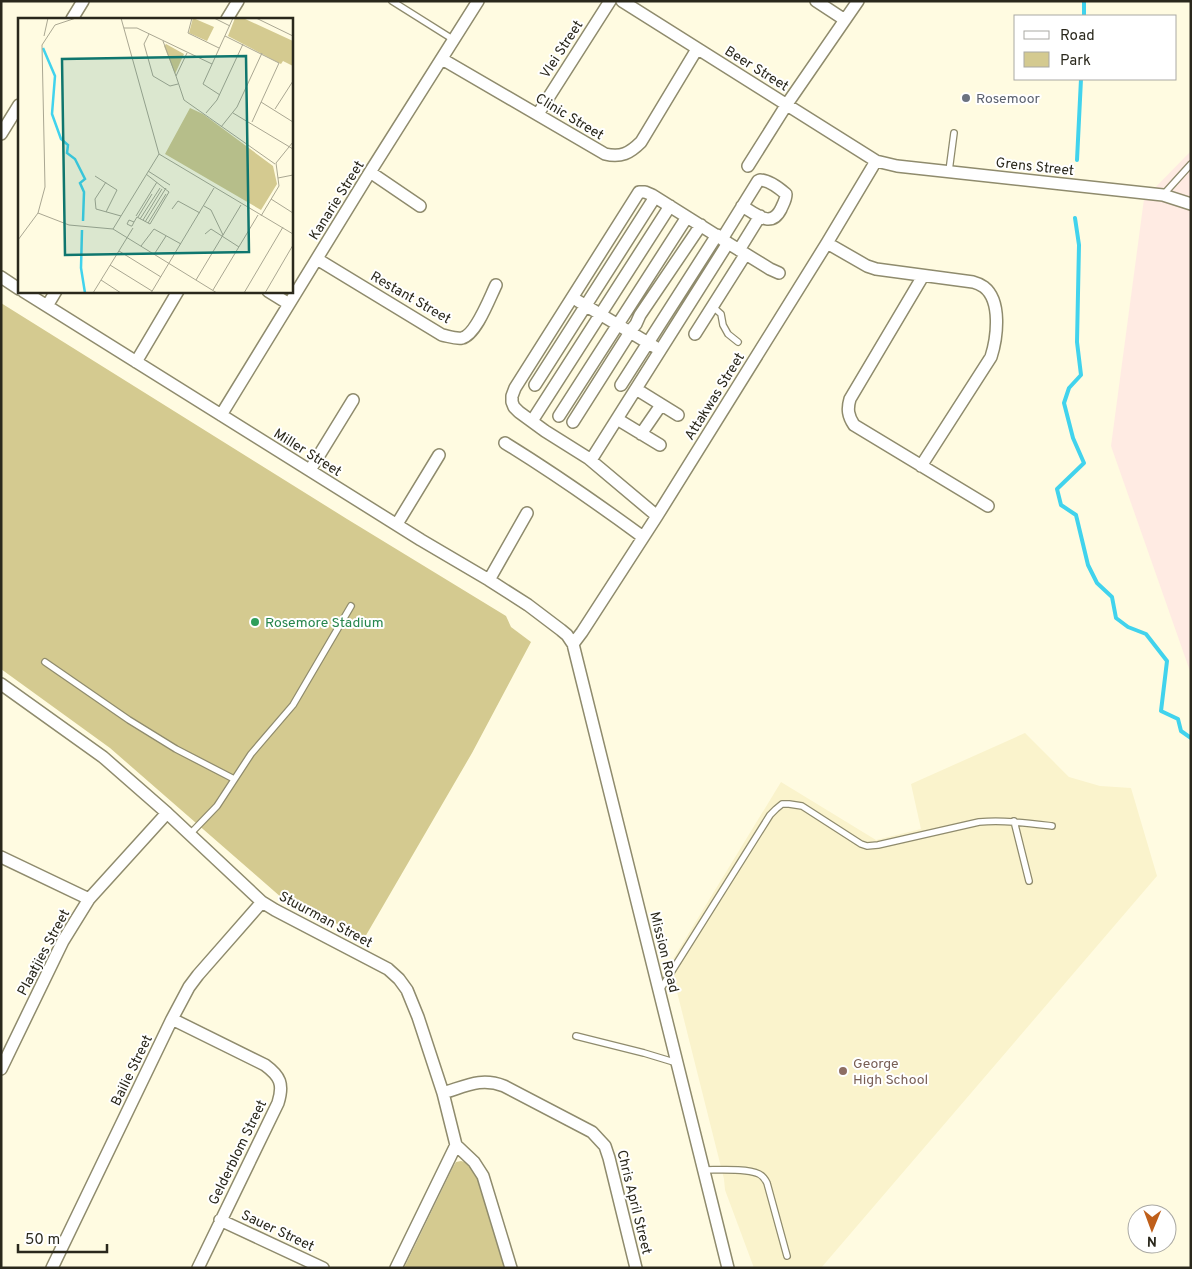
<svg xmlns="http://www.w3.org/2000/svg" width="1192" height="1269" font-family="Overpass,sans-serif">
  <rect width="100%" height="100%" fill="#fffbe1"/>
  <!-- built -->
  <path fill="#faf3cc" d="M1025,733L1069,777L1100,786L1131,788L1157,876L821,1268H754L725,1190L724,1179L670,964L781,782L876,840L921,829L911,784Z"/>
  <!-- industrial -->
  <path fill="#ffebe3" d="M1191,151V674L1111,446L1144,199Z"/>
  <!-- green -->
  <path fill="#d4ca90" d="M1,303L347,519L506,616L511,627L531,642L472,753L365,937L282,898L110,748L1,669Z
    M461,1161C469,1162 473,1170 477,1177L505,1268H404L453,1167L456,1162Z"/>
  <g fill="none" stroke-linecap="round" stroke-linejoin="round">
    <!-- stream -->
    <path stroke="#41d3ed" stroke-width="4" d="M1084,16V1
      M1077,160L1081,79
      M1075,218L1079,245L1077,342L1081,375L1069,388L1064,403L1073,438L1084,463L1057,489L1061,505L1076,515L1088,565L1097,583L1112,597L1116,618L1128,627L1146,634L1167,661L1161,711L1178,719L1181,731L1191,738"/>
    <defs>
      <path id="service" d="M392,1L454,40
        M949,171L954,133
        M1163,195L1191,164
        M712,306L721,314L723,325L728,334L738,342
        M45,662L129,720L176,749L234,779
        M1014,821L1029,881
        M190,834L217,806L251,754L293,705L351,606
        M660,990L770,815L776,809L782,804H789L802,806L861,844L867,846L878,845L979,822C1004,820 1027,823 1052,826
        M576,1036L644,1053L677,1063
        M704,1170C719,1170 747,1168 759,1174C763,1176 765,1179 767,1183L787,1256"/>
      <path id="minor" d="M622,1L876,161L897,166L1163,195L1191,204
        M816,1L845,20
        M72,19L83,1
        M227,19L238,1
        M442,59L605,154C621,158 630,153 641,142L697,49
        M538,114L610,1
        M1,134L19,105
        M748,166L787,104L858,1
        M370,172L420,206
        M723,240L770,269L779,273
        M827,243L867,266L876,269L973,282C977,283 981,285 984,287C1002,301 997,338 991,357L921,466
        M739,250L760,216
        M317,259L442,335C448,336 455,339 462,338C476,335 490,297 496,285
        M923,276L850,399C847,409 848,416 854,425L988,506
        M1,277L19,289
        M23,291L421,540L489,580L528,605L561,630L567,635L573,644L728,1268
        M268,291L289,304
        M578,301L655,347
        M47,306L56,291
        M695,334L745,255
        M136,362L178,291
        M535,385L655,197
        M621,385L717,235
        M636,389L678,415
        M221,415L370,172L478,1
        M559,416L687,217
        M617,419L660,445
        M532,421L670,206
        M573,422L632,329L636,324L640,315L701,225
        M641,434L661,405
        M505,443C552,472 598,504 643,537
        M591,460L728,243
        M310,470L353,400
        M657,516L588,458L545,431L519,412L514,407L512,402V396L515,388L639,192H645L652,195L722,239L758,181L760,180C769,180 779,188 786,194C786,200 783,204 781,209C771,229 756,214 742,206
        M397,524L439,455
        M489,580L527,513
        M573,644L582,632L657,516L827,243L876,161
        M1,684L103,757L167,813L262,902L275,910L388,969L399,979L407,990L418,1017L443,1093L456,1145L396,1268
        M1,857L89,899
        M172,1019L265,1065C280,1076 284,1084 278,1103L198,1268
        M1,1069L63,941L89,899L167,813
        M443,1093C466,1086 481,1077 504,1086L592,1132L605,1146L609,1158L636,1268
        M456,1145L474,1162L483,1176L511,1268
        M220,1220L323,1268
        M52,1268L172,1019L189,987L198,975L262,902"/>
    </defs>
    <!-- service casing -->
    <use href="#service" stroke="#8f8b6d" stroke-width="8"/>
    <!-- minor casing -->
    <use href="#minor" stroke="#8f8b6d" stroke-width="14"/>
    <!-- service -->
    <use href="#service" stroke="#fff" stroke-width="5.5"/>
    <!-- minor -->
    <use href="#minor" stroke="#fff" stroke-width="11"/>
  </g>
  <!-- markers -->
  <circle fill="#6b7280" stroke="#fff" stroke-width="2" cx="966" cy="98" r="5"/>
  <circle fill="#2e9e5b" stroke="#fff" stroke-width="2" cx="255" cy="622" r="5"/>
  <circle fill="#8d6e63" stroke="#fff" stroke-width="2" cx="843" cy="1071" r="5"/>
  <g text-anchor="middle" stroke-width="4" stroke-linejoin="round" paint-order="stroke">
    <!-- street labels -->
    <g font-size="14" fill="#2a281c" stroke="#fff">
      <text transform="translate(561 49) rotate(-57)" y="5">Vlei Street</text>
      <text transform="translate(757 68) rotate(32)" y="5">Beer Street</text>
      <text transform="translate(570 116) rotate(31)" y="5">Clinic Street</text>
      <text transform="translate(1035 166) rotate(6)" y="5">Grens Street</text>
      <text transform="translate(336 200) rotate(-58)" y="5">Kanarie Street</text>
      <text transform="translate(411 297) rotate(30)" y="5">Restant Street</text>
      <text transform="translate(714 396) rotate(-58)" y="5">Attakwas Street</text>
      <text transform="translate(308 452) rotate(32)" y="5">Miller Street</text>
      <text transform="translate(326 919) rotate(28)" y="5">Stuurman Street</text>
      <text transform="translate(43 952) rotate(-62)" y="5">Plaatjies Street</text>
      <text transform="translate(665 952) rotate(76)" y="5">Mission Road</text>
      <text transform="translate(131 1070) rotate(-64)" y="5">Bailie Street</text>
      <text transform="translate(237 1152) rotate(-64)" y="5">Gelderblom Street</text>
      <text transform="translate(635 1202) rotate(76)" y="5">Chris April Street</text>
      <text transform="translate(278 1230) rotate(25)" y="5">Sauer Street</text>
    </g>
    <!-- worship labels -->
    <g font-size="14" fill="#5b616d" stroke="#fff" text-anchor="start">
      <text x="976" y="103">Rosemoor</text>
    </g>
    <!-- leisure labels -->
    <g font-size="14" fill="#27864d" stroke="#fff" text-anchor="start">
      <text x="265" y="627">Rosemore Stadium</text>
    </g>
    <!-- education labels -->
    <g font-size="14" fill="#785e54" stroke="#fff" text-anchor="start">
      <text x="853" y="1068">George<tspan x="853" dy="16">High School</tspan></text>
    </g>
  </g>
  <!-- overview -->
  <g transform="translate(18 18)">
    <rect width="275" height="275" fill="#fffbe1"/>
    <path d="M175,0L196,9L189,23L171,15ZM217,0H225L275,23V48L265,43L263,46L210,18ZM148,26L166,36L157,56L146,28ZM172,90L185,96L255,148L259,166L243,192L147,136Z" fill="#d4ca90"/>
    <path fill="none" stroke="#41d3ed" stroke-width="2.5" d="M25,30L37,58L34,96L43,121L50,127L49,135L57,141L67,161L62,165L66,174L65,203M64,212L63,250L67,275"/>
    <path fill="none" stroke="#aaa792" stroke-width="1" d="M103,0L141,136M174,0L170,15L201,30M196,0L212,8M238,0L275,18M106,10H119L194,46M131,16L126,26L135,58L152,68L160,66M26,18L30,0M207,18L261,45L234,104M145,23L158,58M169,35L158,58L166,82L257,146M202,77L185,66L215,0M243,84L275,104M257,91L275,63M188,95L199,82L225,26M215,95L275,131M203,109L219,89L244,35M141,136L275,216M130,153L152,167M77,158L99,172L88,194M260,160L275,157M88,164L77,181L78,191L103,198M253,181L275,195M186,188L193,192L205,217M154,191L160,183L182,195M20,195L51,207L95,211L199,275M118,198L139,164M243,198L261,168L258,145L275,124M120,199L134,176M122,201L142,170M125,202L144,171M116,204L111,202L109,206L113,208H114L116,204L119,199L132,206L151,174L128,156M127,204L148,170M130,205L148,176M95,211L141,136M187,216L193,211L221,229M0,222L20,195L27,169L24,27L37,7L58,0M123,228L136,211L163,226M101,233L143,259M137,235L148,218M92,247L134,273M83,262L103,275M178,262L223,187M195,272L240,197M75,275L115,210M133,275L196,170M226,275L265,209M247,275L275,227"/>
    <path fill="#0f766e" fill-opacity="0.15" stroke="#0f766e" stroke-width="2.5" d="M228,38L231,234L47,237L44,41Z"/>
    <rect width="275" height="275" fill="none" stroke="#2a281c" stroke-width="2.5"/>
  </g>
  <!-- border -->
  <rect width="1192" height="1269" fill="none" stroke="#2a281c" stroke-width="5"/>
  <!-- legend -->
  <rect x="1014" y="15" width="162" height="65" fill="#ffffff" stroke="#aaa9a4"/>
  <rect x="1024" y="31" width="25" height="8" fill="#ffffff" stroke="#aaa9a4"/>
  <text x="1060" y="40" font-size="15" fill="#2a281c">Road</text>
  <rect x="1024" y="52" width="25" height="15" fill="#d4ca90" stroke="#aaa9a4"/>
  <text x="1060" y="65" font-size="15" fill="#2a281c">Park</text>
  <!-- north arrow -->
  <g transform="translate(1152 1229) rotate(181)"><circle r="24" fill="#ffffff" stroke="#aaa9a4"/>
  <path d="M0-4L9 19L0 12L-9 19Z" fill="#bf5f1a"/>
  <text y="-8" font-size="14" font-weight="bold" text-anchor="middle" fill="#2a281c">N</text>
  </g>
  <!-- scale -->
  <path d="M18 1244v8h89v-8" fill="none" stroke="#2a281c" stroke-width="2.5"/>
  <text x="25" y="1244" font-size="15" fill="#2a281c" stroke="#ffffff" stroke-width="4" paint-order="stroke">50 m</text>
</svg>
